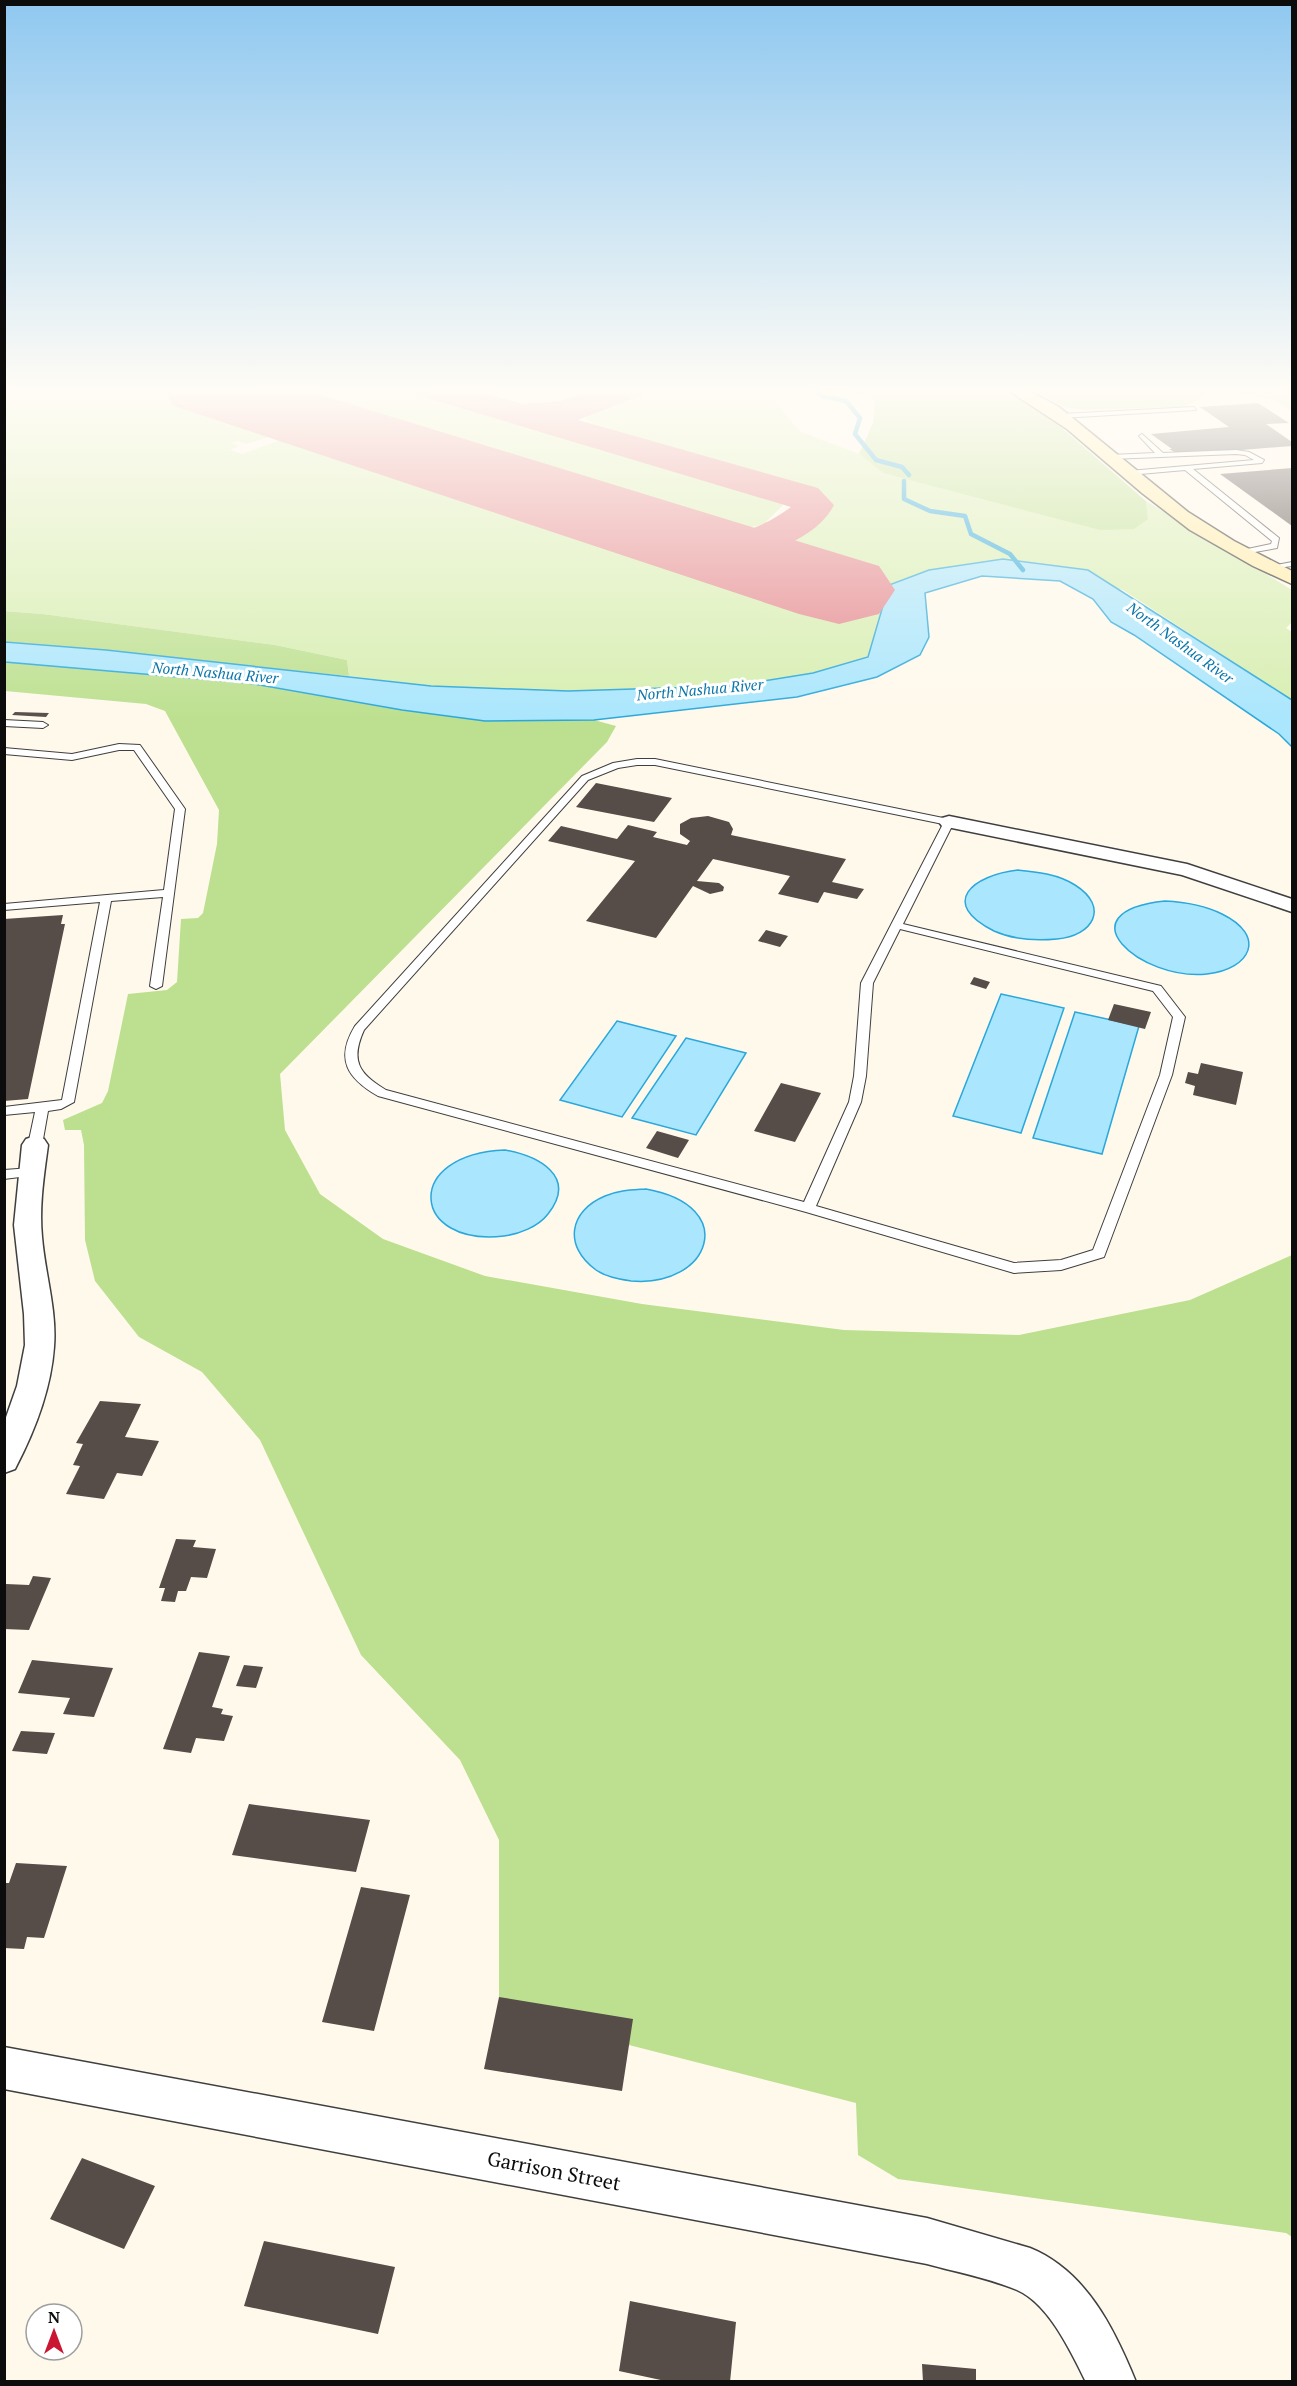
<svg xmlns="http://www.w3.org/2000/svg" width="1297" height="2386" font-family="'PT Serif',serif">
  <rect width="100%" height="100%" fill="#fff9ec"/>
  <!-- green -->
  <path fill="#d7eeb1" d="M4,387H159L291,430L246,444L238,441L231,443L239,446L230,450L242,454L278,441L274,439L297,432L820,604L863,579L779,552L826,511L827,507L820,498L613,433L585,419L605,404L648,387H769L782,411L801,432L859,454L883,473L1005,503L1148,519L1146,501L1292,590V622L1286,628L1292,632V700L1123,590L1003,559L890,585L868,657L813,673L731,686L568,691L431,686L349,676L347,660L275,645L43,614L5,611Z
    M252,387H410L657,459L753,490L783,505L764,524L722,534Z"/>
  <!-- forest -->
  <path fill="#bce08f" d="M807,387H999L1041,410L1146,501L1148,519L1134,529L1100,530L883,473L859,454L873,423L875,401C853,388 833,387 807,387Z
    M1029,387H1274L1292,394V411L1274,400L1232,393L1208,394L1184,407L1083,410L1064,407Z
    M4,611L43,614L275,645L347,660L349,676C234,666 120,651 5,642Z
    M4,662L248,683L402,710L485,721L594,720L616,726L607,742L280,1074L285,1130L320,1194L383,1239L485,1276L642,1304L844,1330L1019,1335L1190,1300L1292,1255V2237L1286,2233L898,2179L858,2155L856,2103L629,2045L499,1997V1840L460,1760L361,1655L260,1440L202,1372L139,1337L95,1281L85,1240L84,1145L81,1130H65L63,1120L102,1103L108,1091L128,994L167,990L177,982L181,919L198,918L203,913L217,844L219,810L165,711L146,704L5,691Z"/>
  <!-- water -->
  <path fill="#aae6fd" stroke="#2aa7db" stroke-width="1.5" d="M1003,559L1088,570L1292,700V747L1279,734L1134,635L1111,622L1093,599L1060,581L982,576L925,593L929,637L920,655L877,677L797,697L594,720L485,721L402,710L248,683L5,662V642L106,650L431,686L568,691L732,686L813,673L868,657L889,585L929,570Z
    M1018,870C1037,872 1058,874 1075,885C1110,907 1093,936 1057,939C1036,941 1014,940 994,931C938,903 973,875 1018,870Z
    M1165,901C1185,902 1204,905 1222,914C1267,936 1251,969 1207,974C1141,981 1061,912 1165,901Z
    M1001,994L1064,1008L1021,1133L953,1116Z
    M1075,1012L1139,1026L1102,1154L1033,1138Z
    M617,1021L676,1036L622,1117L560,1100Z
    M686,1038L746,1053L696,1135L632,1118Z
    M505,1150C538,1156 578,1176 548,1214C538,1227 519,1234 504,1236C411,1247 402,1154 505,1150Z
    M646,1189C741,1206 710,1288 631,1281C619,1279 606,1277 596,1270C563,1246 569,1211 605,1196C619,1190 632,1190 646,1189Z"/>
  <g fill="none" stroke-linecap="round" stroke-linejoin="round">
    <!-- stream -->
    <path stroke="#2aa7db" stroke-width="4.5" d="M809,387L822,396L846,401L860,418L855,434L876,460L902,467L909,475
      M904,481V499L930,511L965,516L971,534L1010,554L1023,570"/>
    <!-- taxiway -->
    <path fill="#e4888f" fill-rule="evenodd" d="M409,387H463L523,404L560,401L601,387H649L644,394L578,420L818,488L834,505C818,537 768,556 734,559C713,561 693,556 673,551L667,542L673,533C691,528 707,533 725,533C747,534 774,520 791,507L414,394Z"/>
    <!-- runway -->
    <path fill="#e4888f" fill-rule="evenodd" d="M161,387H295L879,566L895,590L879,614L839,624L799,614L174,406Z"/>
  </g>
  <!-- building -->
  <path fill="#564c48" d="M1258,403L1289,423L1266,424L1292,442V446L1180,455L1169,449H1172L1151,434L1229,427L1200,407Z
    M1292,468V526L1220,474Z
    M15,712L49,713L46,717L12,715Z
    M596,783L672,798L654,822L576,807Z
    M708,816L729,822L733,829L731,835L846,859L832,882L864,889L857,899L824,892L818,903L778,894L790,876L713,859L697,881L719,883L724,887L723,891L710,894L693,886L656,938L586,921L635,861L548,841L561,826L617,839L628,825L657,832L653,837L687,845L690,841L680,834V824L691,818Z
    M63,915L61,924H65L28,1099L4,1101V919Z
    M766,930L788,936L780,947L758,941Z
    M974,977L990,982L986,989L970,984Z
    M1114,1004L1151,1012L1145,1029L1108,1020Z
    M1201,1063L1243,1072L1236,1105L1193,1095L1195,1086L1185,1083L1188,1072L1198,1074Z
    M781,1083L821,1093L795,1142L754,1131Z
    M657,1131L689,1140L678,1158L646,1148Z
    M100,1401L141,1404L125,1437L159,1441L142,1476L117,1473L104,1499L66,1494L80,1466L73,1465L83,1444L76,1443Z
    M176,1539L196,1540L193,1547L216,1549L207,1578L191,1577L186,1591H178L175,1602L161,1601L165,1588H159Z
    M33,1576L51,1578L29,1630L4,1629L6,1584L29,1585Z
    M199,1652L230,1656L212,1707L223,1709L221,1714L233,1716L224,1741L196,1738L191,1753L163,1749Z
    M32,1660L113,1668L94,1717L63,1714L70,1698L18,1693Z
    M244,1665L263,1667L256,1688L236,1686Z
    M21,1731L55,1733L47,1754L12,1751Z
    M249,1804L370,1820L356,1872L232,1855Z
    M16,1863L67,1866L44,1938L27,1937L24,1949L4,1948V1883H9Z
    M361,1887L410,1895L374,2031L322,2022Z
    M499,1997L633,2019L622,2091L484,2069Z
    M82,2158L155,2186L124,2249L50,2219Z
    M264,2241L395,2267L378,2334L244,2306Z
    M630,2301L736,2322L730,2382H670L619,2371Z
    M922,2364L976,2369V2382H923Z"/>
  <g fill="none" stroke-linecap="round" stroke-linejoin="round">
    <defs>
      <path id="service" d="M1194,407L1196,410L1061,418L1058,416L1061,414Z
        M1142,434L1163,453L1236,450L1249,452L1264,460L1262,463L1193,469L1279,538L1277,548L1238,555V551L1271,544L1272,541L1185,470L1129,475L1125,473L1129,471L1254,460L1245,455L1236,454L1110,459L1107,457L1110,455L1155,453L1139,436Z
        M1292,562V566L1270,569L1266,567Z
        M4,720L43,722L48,725L43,728L4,726Z
        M119,744L140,745L185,809L162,986L156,989L150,986L163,897L111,901L74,1102L61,1109L48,1111L42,1145L35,1149L28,1145L35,1112L4,1115V1107L62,1100L100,902L4,910V904L164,890L175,809L134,750H119L72,760L4,754V748L72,754Z
        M637,759H655L953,820L954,822L903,924L1161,986L1185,1017L1172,1075L1104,1257L1061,1270L1014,1273L806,1212L378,1096C347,1078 335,1059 355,1026L582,776L613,763ZM637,765H655L943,824L861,983L854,1076L849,1102L804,1202L386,1090C359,1074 350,1061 364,1030L588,780L618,768ZM900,929L1153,991L1173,1017L1160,1075L1093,1250L1061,1260L1014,1263L816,1206L861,1102L866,1076L873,983Z
        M31,1168L36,1169L38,1172L36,1175L4,1179V1170Z"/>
      <path id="minor" d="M949,816L1187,864L1292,899V912L1182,875L942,826L939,822L942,818Z
        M35,1136L44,1139L48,1145C44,1175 39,1206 42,1237C45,1274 57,1310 54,1347C51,1389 35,1431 15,1469L4,1473V1423L17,1386L25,1345L24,1314L14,1225L22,1145L26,1139Z
        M4,2047L927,2218L1030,2248C1086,2271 1114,2328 1136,2382H1086C1071,2352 1049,2304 1017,2290C989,2278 956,2272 927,2264L4,2089Z"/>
      <path id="secondary" d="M1003,387H1022L1059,407L1188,512L1234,541L1292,571V584L1253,566L1190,530L1142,493L1067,429Z"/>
    </defs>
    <!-- service casing -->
    <use href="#service" stroke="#3f3f3f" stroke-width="2"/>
    <!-- minor casing -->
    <use href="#minor" stroke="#3f3f3f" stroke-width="3"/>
    <!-- secondary casing -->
    <use href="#secondary" stroke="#2e2e2e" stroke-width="3"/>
    <!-- service -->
    <use href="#service" fill="#fff" fill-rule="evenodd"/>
    <!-- minor -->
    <use href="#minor" fill="#fff" fill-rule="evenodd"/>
    <!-- secondary -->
    <use href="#secondary" fill="#ffeca7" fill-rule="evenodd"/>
    <!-- rail -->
    <path stroke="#ca1632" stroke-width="2" d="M1286,387L1292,389"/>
  </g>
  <!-- sky -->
  <linearGradient id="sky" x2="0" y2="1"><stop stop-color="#8fc8f0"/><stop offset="0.54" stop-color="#fffcf6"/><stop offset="1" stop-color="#fffcf6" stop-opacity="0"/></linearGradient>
  <rect width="1297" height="721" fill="url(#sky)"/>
  <g text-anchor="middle" stroke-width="6" stroke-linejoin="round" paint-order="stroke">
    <!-- far-water labels -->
    <g font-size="15" font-style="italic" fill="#0975aa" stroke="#fff">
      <text transform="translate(1180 643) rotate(36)" y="5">North Nashua River</text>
      <text transform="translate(215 673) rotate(5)" y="5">North Nashua River</text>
      <text transform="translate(700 690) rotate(-5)" y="5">North Nashua River</text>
    </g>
    <!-- near-street labels -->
    <g font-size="20" fill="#0c0c0c" stroke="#fff">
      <text transform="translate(554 2171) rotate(11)" y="7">Garrison Street</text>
    </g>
  </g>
  <!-- border -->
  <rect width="1297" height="2386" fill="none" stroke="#0c0c0c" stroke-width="12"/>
  <!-- north arrow -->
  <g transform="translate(54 2332)"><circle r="28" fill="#ffffff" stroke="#9e9e9e" stroke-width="1.5"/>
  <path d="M0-4.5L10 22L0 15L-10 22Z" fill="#ca1632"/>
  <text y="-9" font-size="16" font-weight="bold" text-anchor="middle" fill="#0c0c0c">N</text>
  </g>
</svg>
